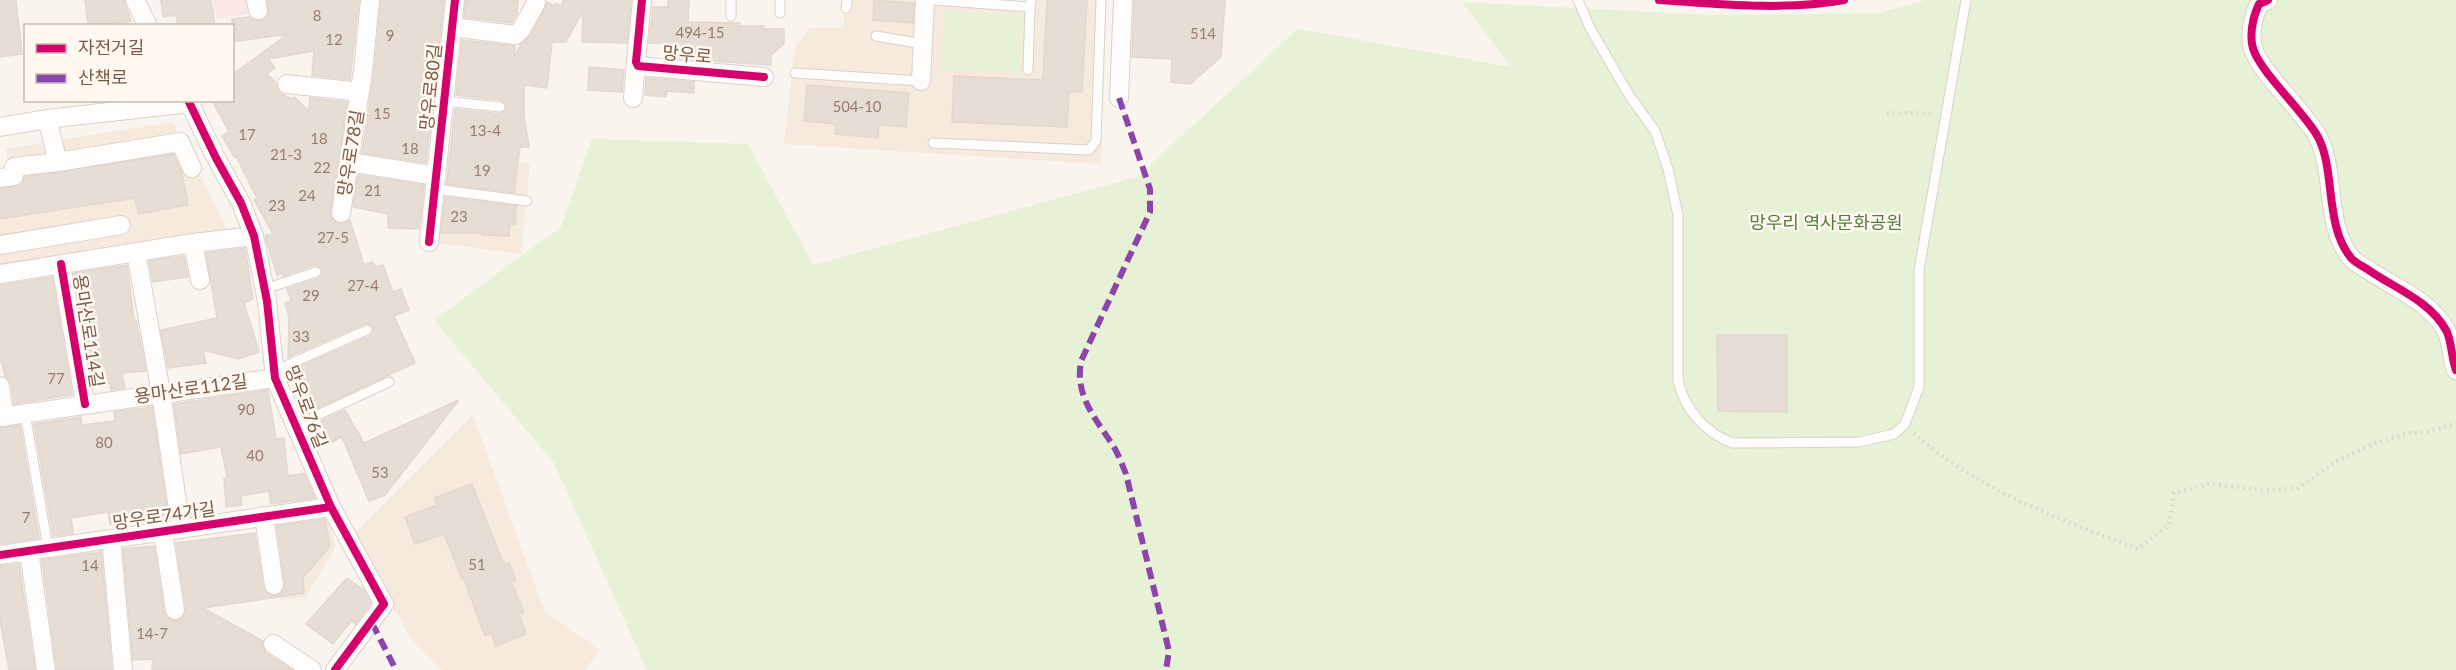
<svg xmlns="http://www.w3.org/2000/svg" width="2456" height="670" font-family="Lato,'Noto Sans KR',sans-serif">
  <rect width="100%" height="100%" fill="#f9f4ed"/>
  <!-- residential -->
  <path fill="#f6eadd" d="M846,0H933L1030,7V0H1105L1101,164L784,144L795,47L810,28H843Z
    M173,122L229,233L0,270V168L9,166L6,149Z
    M439,151L530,164L521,254L429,242Z
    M473,415L545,612L600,650L585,670H442L411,639L354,534Z
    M329,516L335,548L306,597L280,600L270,524Z"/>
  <!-- medical -->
  <path fill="#fbe6e6" d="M213,0H246L249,14L217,18Z"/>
  <!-- green -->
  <path fill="#e6f1d6" d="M1926,0H2456V670H647L554,463L434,320L561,227L592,139L748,144L813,265L1137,177L1298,29L1511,67L1462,2L1706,15L1879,13Z
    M944,11L1023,15L1020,73L941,69Z"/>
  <!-- building -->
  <path fill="#e6ddd4" stroke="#e3d7ce" stroke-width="1.5" d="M0,0H16L22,54L0,57Z
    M85,0H124L131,21L88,25Z
    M161,0H211L215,26H178L176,15L163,17Z
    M267,0H359L350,80L312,75L314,51L268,59L275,68L267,74L276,83L280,93L292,99L294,97L309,111L310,98L347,102L330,216L339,224L350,220L364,265L373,262L375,267L383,265L393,292L401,289L409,310L394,316L415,363L313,410L292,370L370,336L374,330L370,324H364L288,357L289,317L285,303L291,301L287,289L319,278L323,270L320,267L314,265L283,276L282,273L277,275L266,240V235L273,234L254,200L257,198L236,156L234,157L222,136L229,132L212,100H232V75L288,34L232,42V19L249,17L260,21L265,19L269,13Z
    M381,0H444L426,163L362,153L374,73Z
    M466,0H518L517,14L512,23L464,17Z
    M564,0H631L627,43L582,42L583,11L566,42H552L547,88L524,85V115L529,147H520L514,193L447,184L455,109L500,114L505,111L507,107L501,100L456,95L462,40L515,46L514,58L521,44L531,35L547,2L554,6L556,3L561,6Z
    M668,0H689L688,22L740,23V26H764V29H784V44L771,55V65L670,58V43H649L653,7H668Z
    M874,0L914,3L913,23L873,20Z
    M1047,0H1087L1082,92H1069L1067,127L952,122L954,76L1043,80Z
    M1134,0H1225L1221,57L1190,84L1171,82L1172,59L1132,57Z
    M589,67L624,70L622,92L588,90Z
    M646,78L694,82V93L667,91L666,97L645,95Z
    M807,85L909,93L906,127L879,125L878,138L835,134L836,124L804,121Z
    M173,154L182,173L188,205L139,214L134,198L0,219V189L20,185L25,177Z
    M358,175L424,185L419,229L388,228V214L353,207Z
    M445,197L516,206L515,225L510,224L509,236L482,235L483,233H441Z
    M245,248L253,299L244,303L259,352L238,359L203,350L206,363L168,368L161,330L217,318L206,253Z
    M184,256L188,277L153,282L149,261Z
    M127,265L134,320H136L146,371L122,373L125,388L111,390L110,383L93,385L74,273Z
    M52,277L72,395L14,404L11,384L5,376L2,363H0V285Z
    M1717,335H1787V412L1718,411Z
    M268,390L276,439L284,438L288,476L304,473L315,498L271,504L269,491L241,496L242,505L226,507L224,478L227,477L221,447L181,454L174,404Z
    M459,400L385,495L369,501L342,437L332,442L321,421L345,410L364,443Z
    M152,407L168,516L110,524L108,512L71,518L73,533L53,536L34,424L81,417L82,425L115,421L114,412Z
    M20,425L39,538L0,544V428Z
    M472,484L504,565L509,563L516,580L511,582L524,612L519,614L526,634L496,646L491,633L485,636L464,579H462L444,534L415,544L405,517L437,505L434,498Z
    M325,519L330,546L303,578L304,593L203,608L263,641L265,652L292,670H152L153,659L133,660L123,549L154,546L164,612L167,617L176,621L182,618L186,609L176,543L255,533L263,587L269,595L276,596L284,590L285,584L277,526Z
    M101,552L112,670H57L42,560Z
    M19,564L35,670H9L0,620V566Z
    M347,578L364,590L371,603L355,624L352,620L333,644L306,624Z"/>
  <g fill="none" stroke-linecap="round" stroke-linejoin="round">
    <defs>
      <path id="lane" d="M780,0V13
        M933,0L1030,7L1031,0
        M1578,0L1590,28L1629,95L1655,131L1668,169L1678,215V380C1684,409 1705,433 1733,443L1859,442L1894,434L1905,424L1919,387V270L1966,0
        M846,8L847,0
        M731,16V0
        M876,36L923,44
        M1028,70L1030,7
        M795,73L921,81
        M445,101L500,107
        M933,143L1089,150L1096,141L1101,0
        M435,189L527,201
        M265,289L316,272
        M274,371L367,330
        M25,413L48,548
        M296,425L389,382"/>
      <path id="street" d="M135,0L148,26
        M256,0L258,10
        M642,0L636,62L638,66L764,77
        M2268,0L2259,4C2253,17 2250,29 2252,44C2255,68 2304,111 2318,137C2336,171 2324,227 2352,259C2356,263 2362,266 2367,269C2394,288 2429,300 2446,330C2452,341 2451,357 2456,370
        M452,27L515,35L521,30L536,3
        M921,81L925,0
        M287,84L360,92
        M633,98L636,62
        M1119,98L1123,0
        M188,100L216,158L241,203L254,236L267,301L275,378L331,507L384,604L335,670
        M0,127L47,119L190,103
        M58,162L180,142L192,168
        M349,162L437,176
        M0,178L14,176V167L58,162L47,119
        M341,213L363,71L370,0
        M429,242L455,0
        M193,243L200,280
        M0,245L121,225
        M136,252L161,393L181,529
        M61,264L85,404
        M0,274L193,243L254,236
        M0,386L4,417
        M0,417L275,378
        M264,516L274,585
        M163,532L175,610
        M111,539L123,670
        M29,551L46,670
        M0,555L331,507
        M273,644L312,670"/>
    </defs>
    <!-- lane casing -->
    <use href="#lane" stroke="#d9d1cb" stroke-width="11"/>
    <!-- street casing -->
    <use href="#street" stroke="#d9d1cb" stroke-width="20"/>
    <!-- path -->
    <path stroke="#dcd3ce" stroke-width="4" stroke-dasharray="1.5 4.5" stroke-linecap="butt" d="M1887,113H1934
      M1914,433C1974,488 2062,521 2138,549L2169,525L2174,493L2209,484L2265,490L2298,488L2338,460L2376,443L2410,433L2429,432L2456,423"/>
    <!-- lane -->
    <use href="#lane" stroke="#fefdfc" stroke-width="9"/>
    <!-- street -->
    <use href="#street" stroke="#fefdfc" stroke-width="18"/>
    <!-- quiet -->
    <path stroke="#8e44ad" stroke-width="6" stroke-dasharray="12 6" stroke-linecap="butt" d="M1119,98L1150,189V212L1081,361C1075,396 1094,416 1112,444C1118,453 1122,464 1126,474L1169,651L1166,670
      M372,623L396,670"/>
    <defs>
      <path id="cycleway" d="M642,0L636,62L638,66L764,77
        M1659,0C1720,4 1783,11 1844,0
        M2268,0L2259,4C2253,17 2250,29 2252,44C2255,68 2304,111 2318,137C2336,171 2324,227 2352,259C2356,263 2362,266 2367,269C2394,288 2429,300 2446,330C2452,341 2451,357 2456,370
        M188,100L216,158L241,203L254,236L267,301L275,378L331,507L384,604L335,670
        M429,242L455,0
        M61,264L85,404
        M0,555L331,507"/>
    </defs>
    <!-- cycleway casing -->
    <use href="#cycleway" stroke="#fff9f1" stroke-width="11"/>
    <!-- cycleway -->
    <use href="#cycleway" stroke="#d6006c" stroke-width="8"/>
  </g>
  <g text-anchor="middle" stroke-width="5" stroke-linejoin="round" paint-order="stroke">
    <!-- number labels -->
    <g font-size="15" fill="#997d6d">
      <text x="317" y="21">8</text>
      <text x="700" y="38">494-15</text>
      <text x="1203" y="39">514</text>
      <text x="390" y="41">9</text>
      <text x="334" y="45">12</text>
      <text x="857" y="112">504-10</text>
      <text x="382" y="119">15</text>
      <text x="485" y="136">13-4</text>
      <text x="247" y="140">17</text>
      <text x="319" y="144">18</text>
      <text x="410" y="154">18</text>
      <text x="286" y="160">21-3</text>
      <text x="322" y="173">22</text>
      <text x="482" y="176">19</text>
      <text x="373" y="196">21</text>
      <text x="307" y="201">24</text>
      <text x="277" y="211">23</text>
      <text x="459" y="222">23</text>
      <text x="333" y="243">27-5</text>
      <text x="363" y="291">27-4</text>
      <text x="311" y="301">29</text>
      <text x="301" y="342">33</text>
      <text x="56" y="384">77</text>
      <text x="246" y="415">90</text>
      <text x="104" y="448">80</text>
      <text x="255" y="461">40</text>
      <text x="380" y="478">53</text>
      <text x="26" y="523">7</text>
      <text x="477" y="570">51</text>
      <text x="90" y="571">14</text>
      <text x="152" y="639">14-7</text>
    </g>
    <!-- street labels -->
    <g font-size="18" fill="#7d5a48" stroke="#fff9f1">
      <text transform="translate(687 55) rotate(5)" y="6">망우로</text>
      <text transform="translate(431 87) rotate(-84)" y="6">망우로80길</text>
      <text transform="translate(351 153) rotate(-81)" y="6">망우로78길</text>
      <text transform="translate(88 331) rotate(81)" y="6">용마산로114길</text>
      <text transform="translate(191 389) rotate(-8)" y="6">용마산로112길</text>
      <text transform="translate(306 407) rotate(69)" y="6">망우로76길</text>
      <text transform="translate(164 516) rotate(-8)" y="6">망우로74가길</text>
    </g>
    <!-- park labels -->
    <g font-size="18" fill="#517d3c" stroke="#fff9f1">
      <text x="1826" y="229">망우리 역사문화공원</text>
    </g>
  </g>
  <!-- legend -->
  <rect x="24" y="24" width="210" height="78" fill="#fff9f1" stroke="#cbb9ad" stroke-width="1.5"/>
  <rect x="36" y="44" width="30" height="9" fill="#d6006c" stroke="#cbb9ad" stroke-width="1.5"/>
  <text x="78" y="54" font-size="18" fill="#7d5a48">자전거길</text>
  <rect x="36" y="74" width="30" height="9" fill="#8e44ad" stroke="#cbb9ad" stroke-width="1.5"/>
  <text x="78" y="84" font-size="18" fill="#7d5a48">산책로</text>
</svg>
